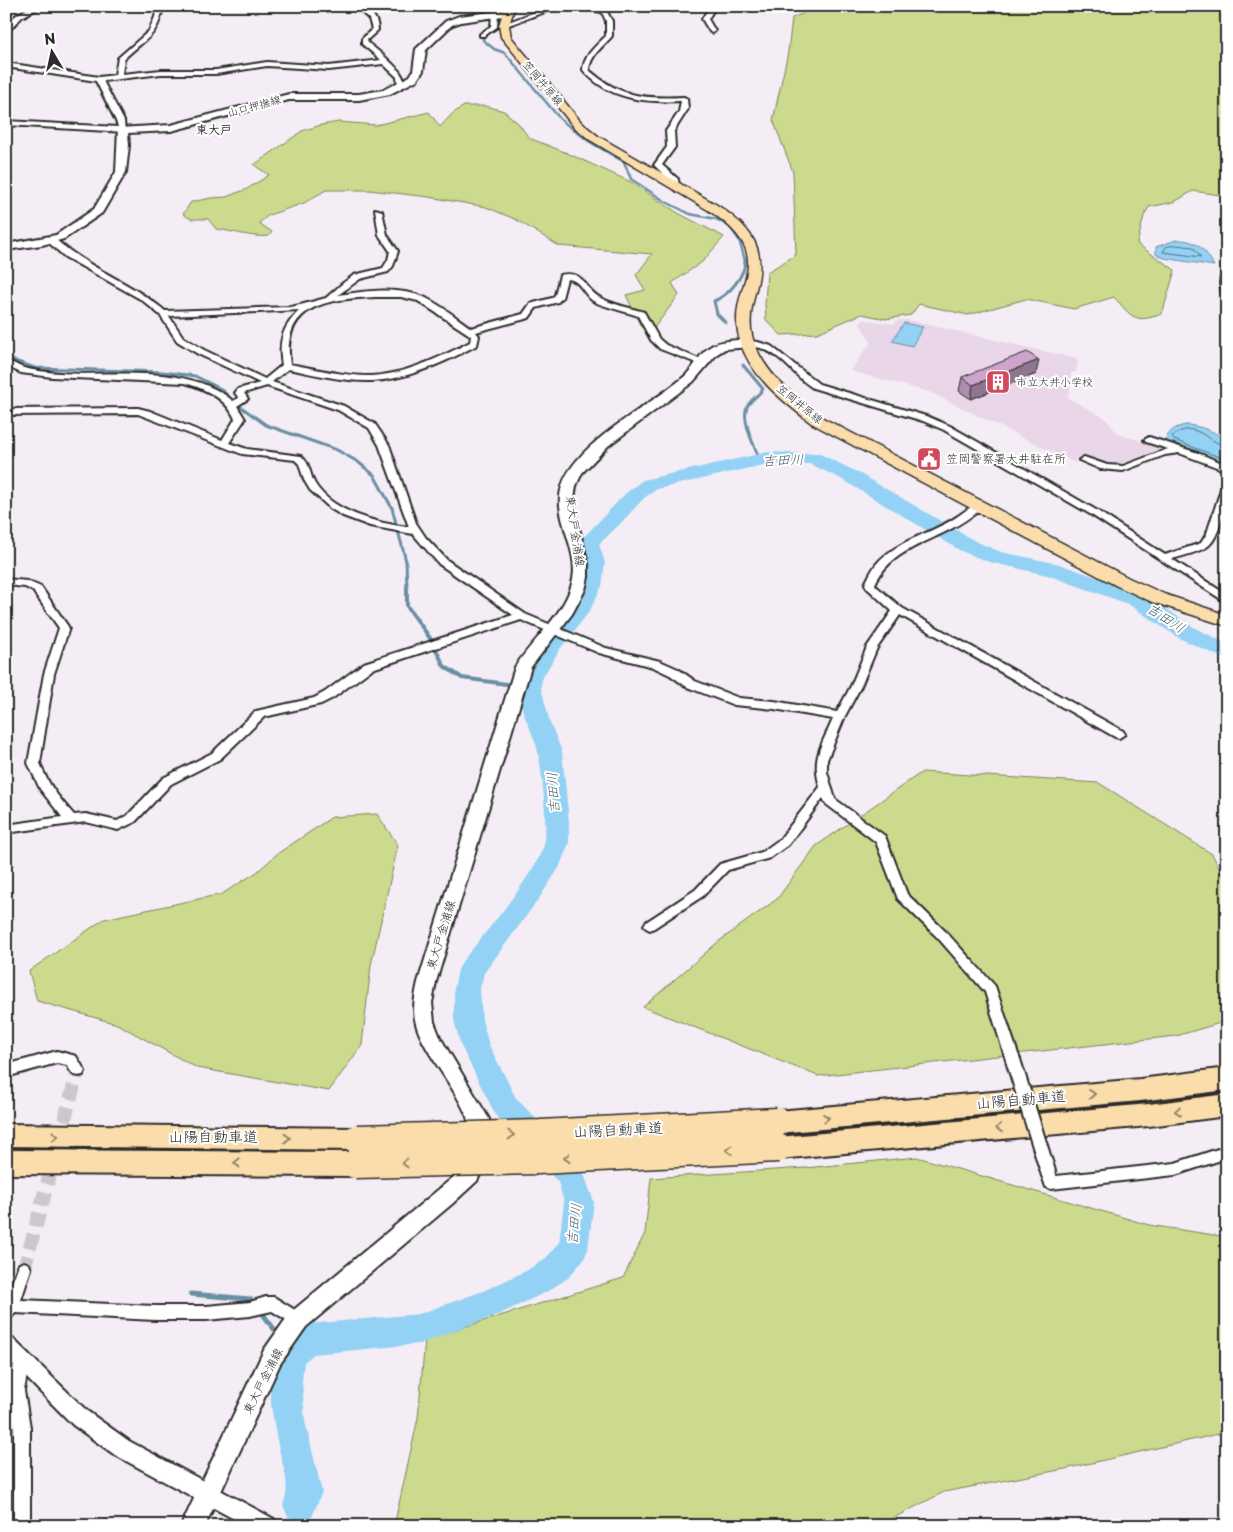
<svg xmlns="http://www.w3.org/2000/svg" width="1233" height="1532" font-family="'Playpen Sans','Klee One',sans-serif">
  <rect width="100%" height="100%" fill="#f5edf5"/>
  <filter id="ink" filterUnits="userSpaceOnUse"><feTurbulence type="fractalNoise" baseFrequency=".02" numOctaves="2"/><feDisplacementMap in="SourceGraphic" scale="10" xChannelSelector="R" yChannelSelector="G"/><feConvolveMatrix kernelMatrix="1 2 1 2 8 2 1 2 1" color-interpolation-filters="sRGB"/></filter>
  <g filter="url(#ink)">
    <!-- built -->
    <path fill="#e9d7e9" d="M863,319L894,324L898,320H908L1078,359L1076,372L1071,373L1070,392L1067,397L1105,418L1118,434L1164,448L1126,465L1106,466L1084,457L1075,463L929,392L850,371L871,342L860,324Z"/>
    <!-- green -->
    <path fill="#cbda8d" stroke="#7b825c" d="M821,6H1227V196L1193,191L1174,202L1149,207L1144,216L1137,244L1175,270L1162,314C1134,324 1132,317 1114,297L1074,309L1026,299L968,315L919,304L911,315L886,319L862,314L817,333L781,335L766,320L765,304L767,272L796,255L793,172L773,120L788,52L792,18Z
      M464,106H486L504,111L519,124L529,138L567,153L631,182L678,213L724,237L702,262L672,283L679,295L651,332L641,327L626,295L645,290L636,275L652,254L559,246L517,220L486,207L429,197L369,190H326L304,203L269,215L259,223L272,232L269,236C252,238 233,231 216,229L208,219H191L183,214L191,202L211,198L226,197L247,189L269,175L254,165L302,131L321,125L339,122L376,125L429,112L440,127L452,114Z
      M922,772L1099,783L1212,854L1227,883V1021L1176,1036L818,1076L643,1007L718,942L777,899L816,846Z
      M377,814L398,845L371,965L362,1045L329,1091L197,1068L117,1024L37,1001L29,971L104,919L222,894L257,872L277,854L332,817Z
      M917,1157L1149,1225L1227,1237V1432L1065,1469L944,1492L878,1526H394L418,1418L425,1339L623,1278L645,1233L651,1178L805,1168Z"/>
    <!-- water -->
    <path fill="#93d2f4" stroke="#698fa4" d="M1176,240C1195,239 1205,248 1214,266L1164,258L1156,254V247Z
      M904,323L923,327L912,346L892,341Z
      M1186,425C1197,425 1224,433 1227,445C1228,451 1227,459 1227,466L1210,458L1165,442C1168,431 1175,427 1186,425Z"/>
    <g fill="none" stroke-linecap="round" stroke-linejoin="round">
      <!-- shore -->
      <path stroke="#556e7b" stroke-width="1" d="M1176,245L1193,247L1201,257L1163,252L1166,247Z
        M1227,447C1206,441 1194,418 1172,437L1174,440L1227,460"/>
      <!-- stream-far3 -->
      <path stroke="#698fa4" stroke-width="2.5" d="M501,10L503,6
        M497,23V28L483,37V40L494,49L505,53L561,120L590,142L624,162L631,179L666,202L690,214L716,219L730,227L739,240L745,260"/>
      <!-- stream-far2 -->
      <path stroke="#698fa4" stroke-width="3" d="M726,323L717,314L714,301C729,295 746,275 745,259
        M6,358L35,368L163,372L195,376L221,389L233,401L266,425L337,450L358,462L374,475L392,508L406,561L407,588
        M743,365L763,389C759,395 750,400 747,407C741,419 755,448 760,460"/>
      <!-- stream-far1 -->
      <path stroke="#698fa4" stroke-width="4" d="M407,587V606L432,641L444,666L462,678L514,685
        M521,686L530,687"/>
      <!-- stream -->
      <path stroke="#698fa4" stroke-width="5" d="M191,1294L250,1299L255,1305
        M260,1310L274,1329"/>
      <!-- river -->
      <path fill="#93d2f4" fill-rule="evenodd" d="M768,452L820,454L857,472L975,541L1001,552L1059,564L1144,594L1195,628L1227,644V660L1179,638L1128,604L1047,575L989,562L961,551L843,480L810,464H768L657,489L644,498L618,526L599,544L605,563L602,586L589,612L560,649L542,678L541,687L550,723L562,751L569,822V843L559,868L538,900L484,973L480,989L482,1020L489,1045L516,1098L581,1166L594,1202L588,1249L584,1259L568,1278L548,1291L502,1313L419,1344L314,1354L304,1362L302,1381L305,1421L322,1492L312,1517L300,1522L288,1517L283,1505C291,1486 284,1472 280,1453C274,1429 261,1362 279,1342C286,1334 298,1328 308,1324L419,1314L483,1291L526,1271L546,1258L559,1243L564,1202L558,1182L496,1116L461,1046L454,1020V989L458,970L462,962C482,936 537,873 544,844C548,828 542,770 538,752C534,730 509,696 523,673L544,639L571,604L580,586L585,563L578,543L626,493L643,480Z"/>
      <!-- minor-tunnel -->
      <path stroke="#cdc6cd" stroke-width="14" stroke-dasharray="14 8" stroke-linecap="butt" d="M24,1269L78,1071"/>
      <defs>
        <path id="minor" d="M33,6H42L22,17L6,34C6,18 21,12 33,6Z
          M157,6H163C158,38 145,38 124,59L122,74L161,70H216L267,62L329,66L381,60L362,44V39L372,29L369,19L355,6C368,6 378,17 378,30L367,40L368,43C376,49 401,69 403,78C404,80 403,83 403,86L398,87L397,77L383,64L329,70L267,66L216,74H161L103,81L124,121L125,132L6,125V121L118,127L116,121L96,81L6,67V63L99,77L115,75L118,58L149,31L155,17Z
          M496,6H502L498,14L497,27L484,36H480V34L491,26L492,14Z
          M551,6H561L506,26L501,25Z
          M572,6H587L606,10L612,21V36C603,47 591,54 589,70C619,97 645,99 684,97L687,99L688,109L674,131L675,147L662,165L678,179L679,188H673L671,182L654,165L667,147L666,131L679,112L681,101C644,103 608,99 583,70C584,55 596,46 606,36V21L602,12Z
          M710,6H716L708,19L715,31L712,33L710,32L702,19Z
          M375,209L382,211L387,235L398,251L393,266L388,272L360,279L338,295C365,291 400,286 426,298C442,306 457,318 471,328L523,314L530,304L552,298L555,295L560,275C585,270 582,287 599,297C610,304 631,308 644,312L659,339L666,345L706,362L702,365L699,364L660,349L651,340L638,316C625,311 604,307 593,301C583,294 580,279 567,279L562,298L558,302L536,308L529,318L476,332L479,336L477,345C448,361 406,380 372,381C343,382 315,374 288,369L272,382L344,406L375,424L389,445L416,523L426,538L447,560L525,614L606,648L660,661L678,669L695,681L739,698L774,701L837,712L851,686L867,647L892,611L867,588L865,584C869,576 873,567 879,561C900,539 934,533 958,516C965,511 974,503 982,505V509C971,516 961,524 949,530C921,545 889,553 875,584L876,586L902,608L1123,731L1125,734L1119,738L1115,737L900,615L877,648L861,686L845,716L827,760V772L835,799L885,836L907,894L946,932L995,986L1020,1060L1018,1064L1013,1066L1008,1064L1006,1060L985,992L938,938L898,899L876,842L826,804L823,798L788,845L770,858L728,870L703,896L654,928L650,930L646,928L644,925L646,922L695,890L720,864L762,852L780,839L820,787C811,757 822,745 833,719L774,709L734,705L687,687L670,675L653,667L599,653L521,620L372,669L333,698L321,704L264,717L220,759L171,784L135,822L118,830L86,822L6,833V825L62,817L40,789L28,763L44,674L59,628L33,591L25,587L6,585V579L27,581L41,587L69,628L54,674L40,763C47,784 60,799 74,815L86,814L117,821L127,816L163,778L212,753L256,711L314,698L325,692L364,663L513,615L439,564L413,534L370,526L343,516L331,509L310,490L304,480L299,464L295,460L242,454L138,414L6,415V409L138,408L150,411L222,440L235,419C227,399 206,389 185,383L52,377L21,373L6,366V360C12,362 18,366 24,368C88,384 180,356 233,401L239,398L235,393L238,389L260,383L198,354L177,341L160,315L142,300L65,257L48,242V238H54C87,268 131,282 165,311L291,307L304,304L326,298L343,283L354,275L383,268L388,260L390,251L379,235ZM375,297H401L418,301L467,333L471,336L470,342C442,357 403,375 371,376C344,376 317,369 290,364C281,304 329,299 375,297ZM300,310C282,327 278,342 282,365L265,379L204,350L183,337L169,316ZM267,386L338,410L369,428L379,445L409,527C379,524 332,512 315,484C309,474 311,464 301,456L247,449L229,443L245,419L237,406L248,399L244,393Z
          M1224,260H1227V300L1223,298L1220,283Z
          M747,341L758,342L771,346L819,384L929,417L950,426L1096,510L1165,555L1201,543L1207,533L1222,486L1227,483C1227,499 1221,540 1205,548C1195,553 1183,556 1172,559L1227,595V603L1090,514L944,430L923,421L813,388C795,377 783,356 763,349C757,346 751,347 744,346L743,344Z
          M1149,437L1198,453L1227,465V471L1179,453L1165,455L1123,471L1100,469L1079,460L1084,457L1107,465L1123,466L1168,449L1146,442L1144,440Z
          M57,1051L76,1056L85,1071L83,1075C73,1078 71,1072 67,1065L57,1063L6,1077V1065Z
          M1227,1146V1158L1175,1175L1051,1189L1046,1187L1042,1175L1044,1171L1049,1169L1054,1171L1056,1176L1175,1163Z
          M24,1262L29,1264L31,1269L21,1300L155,1306H206L250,1302L266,1297H274L303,1315L305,1320L303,1325L298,1327L272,1311L250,1316L206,1320H155L15,1313L11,1318L6,1320V1299L19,1264Z
          M22,1351L27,1353L30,1358L24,1391L30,1427V1526H14V1427L8,1391L17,1353Z"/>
        <path id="tertiary" d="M6,1335L12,1338L87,1411L129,1441L274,1519L277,1526H247L115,1455L73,1425L6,1357Z"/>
        <path id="secondary" d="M507,10L510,11V15L461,22L452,25L426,50L423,71L417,80L390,94L359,100H289L171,131L128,133L129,145L126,172L102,213L64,239L42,245L6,250V244L56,235L94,209L116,172L118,128L171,125L289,94H359L383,90L410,76L413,71L416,49L446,21L459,16Z
          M747,340L751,341L753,344L751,347L725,349L717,354L693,382L608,446L582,473L576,486L574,499L575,512L588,564V577L585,590L572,614L531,667L436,982L432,1003L434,1022L440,1037L489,1119L491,1144L480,1175L477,1181L452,1204L306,1327L280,1364L205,1526H181L264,1350L290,1313L462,1170C465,1162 470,1153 471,1144C477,1108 426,1061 416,1024C412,1009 415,996 418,982L515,667C533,639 567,612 573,579C579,548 552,517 562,486C576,442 652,405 685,376C696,366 700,351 713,345C724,340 736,340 747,340Z"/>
        <path id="primary" d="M505,6H515L509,25L511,37L582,123L598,136L717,205C753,229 768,249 755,293C751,309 748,326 754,342C765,375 795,396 821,417L1129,578L1164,594L1227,615V626L1152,602L1117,586L811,423C783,401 750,376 740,341C723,282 786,262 708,210L590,140L574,127L501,37L499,25Z"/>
        <path id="motorway" d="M1227,1068V1090L1140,1101L777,1133L768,1130L764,1122L768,1114L777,1111L1140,1079Z
          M1227,1094V1116L1149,1126L778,1159L769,1156L765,1148L769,1140L778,1137L1149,1104Z
          M6,1124L357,1128L366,1131L370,1139L366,1147L357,1150L6,1146Z
          M6,1150L355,1152L364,1156L368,1164L364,1172L355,1176L6,1174Z"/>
      </defs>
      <!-- minor casing -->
      <use href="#minor" stroke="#2b2b2b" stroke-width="4"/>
      <!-- tertiary casing -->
      <use href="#tertiary" stroke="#2b2b2b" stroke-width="4"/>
      <!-- secondary casing -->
      <use href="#secondary" stroke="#2b2b2b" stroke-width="4"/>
      <!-- primary casing -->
      <use href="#primary" stroke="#2b2b2b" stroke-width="3"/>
      <!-- motorway casing -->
      <use href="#motorway" stroke="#2b2b2b" stroke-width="4"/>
      <!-- minor -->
      <use href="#minor" fill="#fff" fill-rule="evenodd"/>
      <!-- tertiary -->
      <use href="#tertiary" fill="#fff" fill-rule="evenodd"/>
      <!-- secondary -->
      <use href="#secondary" fill="#fff" fill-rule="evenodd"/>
      <!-- primary -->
      <use href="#primary" fill="#faddab" fill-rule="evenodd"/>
      <!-- motorway -->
      <use href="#motorway" fill="#faddab" fill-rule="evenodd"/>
      <defs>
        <path id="minor-bridge" d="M1013,1060L1049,1175"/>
        <path id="motorway-bridge" d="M357,1139L540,1134L777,1122
          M355,1164L538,1160L778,1148"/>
      </defs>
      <!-- minor-bridge casing -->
      <use href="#minor-bridge" stroke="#2b2b2b" stroke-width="18" stroke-linecap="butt"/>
      <!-- motorway-bridge casing -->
      <use href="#motorway-bridge" stroke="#2b2b2b" stroke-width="31" stroke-linecap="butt"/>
      <!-- minor-bridge -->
      <use href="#minor-bridge" stroke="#fff" stroke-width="14"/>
      <!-- motorway-bridge -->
      <use href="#motorway-bridge" stroke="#faddab" stroke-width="28"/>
    </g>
    <!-- wall -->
    <path fill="#b08eaf" stroke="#2b2b2b" d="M1036,374L971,399L959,391L962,377Z"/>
    <!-- shaded-wall -->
    <path fill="#90748f" stroke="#2b2b2b" d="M1039,360L1036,374L971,399L973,385Z"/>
    <!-- building -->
    <path fill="#cda5cc" stroke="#2b2b2b" d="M1027,352L1039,360L973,385L962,377Z"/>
    <!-- one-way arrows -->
    <defs><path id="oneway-chevron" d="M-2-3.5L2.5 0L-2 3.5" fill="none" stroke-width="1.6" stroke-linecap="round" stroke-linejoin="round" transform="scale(1.25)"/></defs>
    <g stroke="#92846b">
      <use href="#oneway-chevron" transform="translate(1092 1094) rotate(-5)"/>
      <use href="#oneway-chevron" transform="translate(1178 1111) rotate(173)"/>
      <use href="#oneway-chevron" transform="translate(826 1118) rotate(-5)"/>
      <use href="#oneway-chevron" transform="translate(999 1128) rotate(175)"/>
      <use href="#oneway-chevron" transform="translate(511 1135) rotate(-1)"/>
      <use href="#oneway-chevron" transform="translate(55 1136)"/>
      <use href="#oneway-chevron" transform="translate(287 1138)"/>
      <use href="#oneway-chevron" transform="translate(729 1150) rotate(178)"/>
      <use href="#oneway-chevron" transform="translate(567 1158) rotate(177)"/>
      <use href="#oneway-chevron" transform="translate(237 1163) rotate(-180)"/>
      <use href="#oneway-chevron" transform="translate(405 1163) rotate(179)"/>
    </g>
  </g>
  <!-- icons -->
  <defs>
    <symbol id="building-square" viewBox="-11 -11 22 22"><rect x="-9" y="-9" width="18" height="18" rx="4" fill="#d1495b" stroke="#fff"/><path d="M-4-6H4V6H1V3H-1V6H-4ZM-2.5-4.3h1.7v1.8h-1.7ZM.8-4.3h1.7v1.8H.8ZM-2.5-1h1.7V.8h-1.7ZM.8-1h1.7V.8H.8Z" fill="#fff"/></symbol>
    <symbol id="civic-square" viewBox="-11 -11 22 22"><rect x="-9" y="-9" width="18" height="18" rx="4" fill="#d1495b" stroke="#fff"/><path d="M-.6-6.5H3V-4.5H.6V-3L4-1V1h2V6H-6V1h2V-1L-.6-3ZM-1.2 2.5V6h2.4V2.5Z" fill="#fff"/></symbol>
  </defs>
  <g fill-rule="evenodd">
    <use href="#building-square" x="984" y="368" width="28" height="28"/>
    <use href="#civic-square" x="915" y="445" width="28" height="28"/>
  </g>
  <g text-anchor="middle" stroke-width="4" stroke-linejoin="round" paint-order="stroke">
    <!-- far-street labels -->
    <g font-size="11" fill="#2b2b2b" stroke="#fff">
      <text transform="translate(543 83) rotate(50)" y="4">笠岡井原線</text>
      <text transform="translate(254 106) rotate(-15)" y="4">山口押撫線</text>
      <text transform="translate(800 404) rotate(39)" y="4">笠岡井原線</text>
    </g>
    <!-- far-poi labels -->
    <g font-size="11" fill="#2b2b2b" stroke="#fff" text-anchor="start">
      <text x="1016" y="386">市立大井小学校</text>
    </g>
    <!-- far-quarter labels -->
    <g font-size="12" font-weight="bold" fill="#2b2b2b" stroke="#fff">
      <text x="214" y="134">東大戸</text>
    </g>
    <!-- poi labels -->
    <g font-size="12" fill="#2b2b2b" stroke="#fff" text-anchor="start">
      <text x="946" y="463">笠岡警察署大井駐在所</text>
    </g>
    <!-- street labels -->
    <g font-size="12" fill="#2b2b2b" stroke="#fff">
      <text transform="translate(575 531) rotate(82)" y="4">東大戸金浦線</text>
      <text transform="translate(441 935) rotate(-73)" y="4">東大戸金浦線</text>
      <text transform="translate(263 1381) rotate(-63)" y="4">東大戸金浦線</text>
    </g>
    <!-- water labels -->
    <g font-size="14" font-style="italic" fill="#4a5d67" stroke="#fff">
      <text transform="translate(783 460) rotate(-3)" y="5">吉田川</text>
      <text transform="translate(1166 618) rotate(33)" y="5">吉田川</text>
      <text transform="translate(553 793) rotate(-94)" y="5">吉田川</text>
      <text transform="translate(574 1224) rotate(-83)" y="5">吉田川</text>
    </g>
    <!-- near-street labels -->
    <g font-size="15" fill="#2b2b2b" stroke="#fff">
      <text transform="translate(1021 1100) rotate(-5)" y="5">山陽自動車道</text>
      <text transform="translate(618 1130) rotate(-3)" y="5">山陽自動車道</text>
      <text x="213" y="1142">山陽自動車道</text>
    </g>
  </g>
  <!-- margin -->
  <rect width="1233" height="1532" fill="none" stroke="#fff" stroke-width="25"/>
  <rect x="12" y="12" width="1208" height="1507" fill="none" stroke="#2b2b2b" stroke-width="2" filter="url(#ink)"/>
  <!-- north arrow -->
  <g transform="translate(52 52) rotate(351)" stroke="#ffffff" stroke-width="4" paint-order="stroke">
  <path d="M0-4L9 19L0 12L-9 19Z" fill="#2b2b2b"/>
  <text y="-8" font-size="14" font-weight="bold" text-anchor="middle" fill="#2b2b2b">N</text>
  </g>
</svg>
